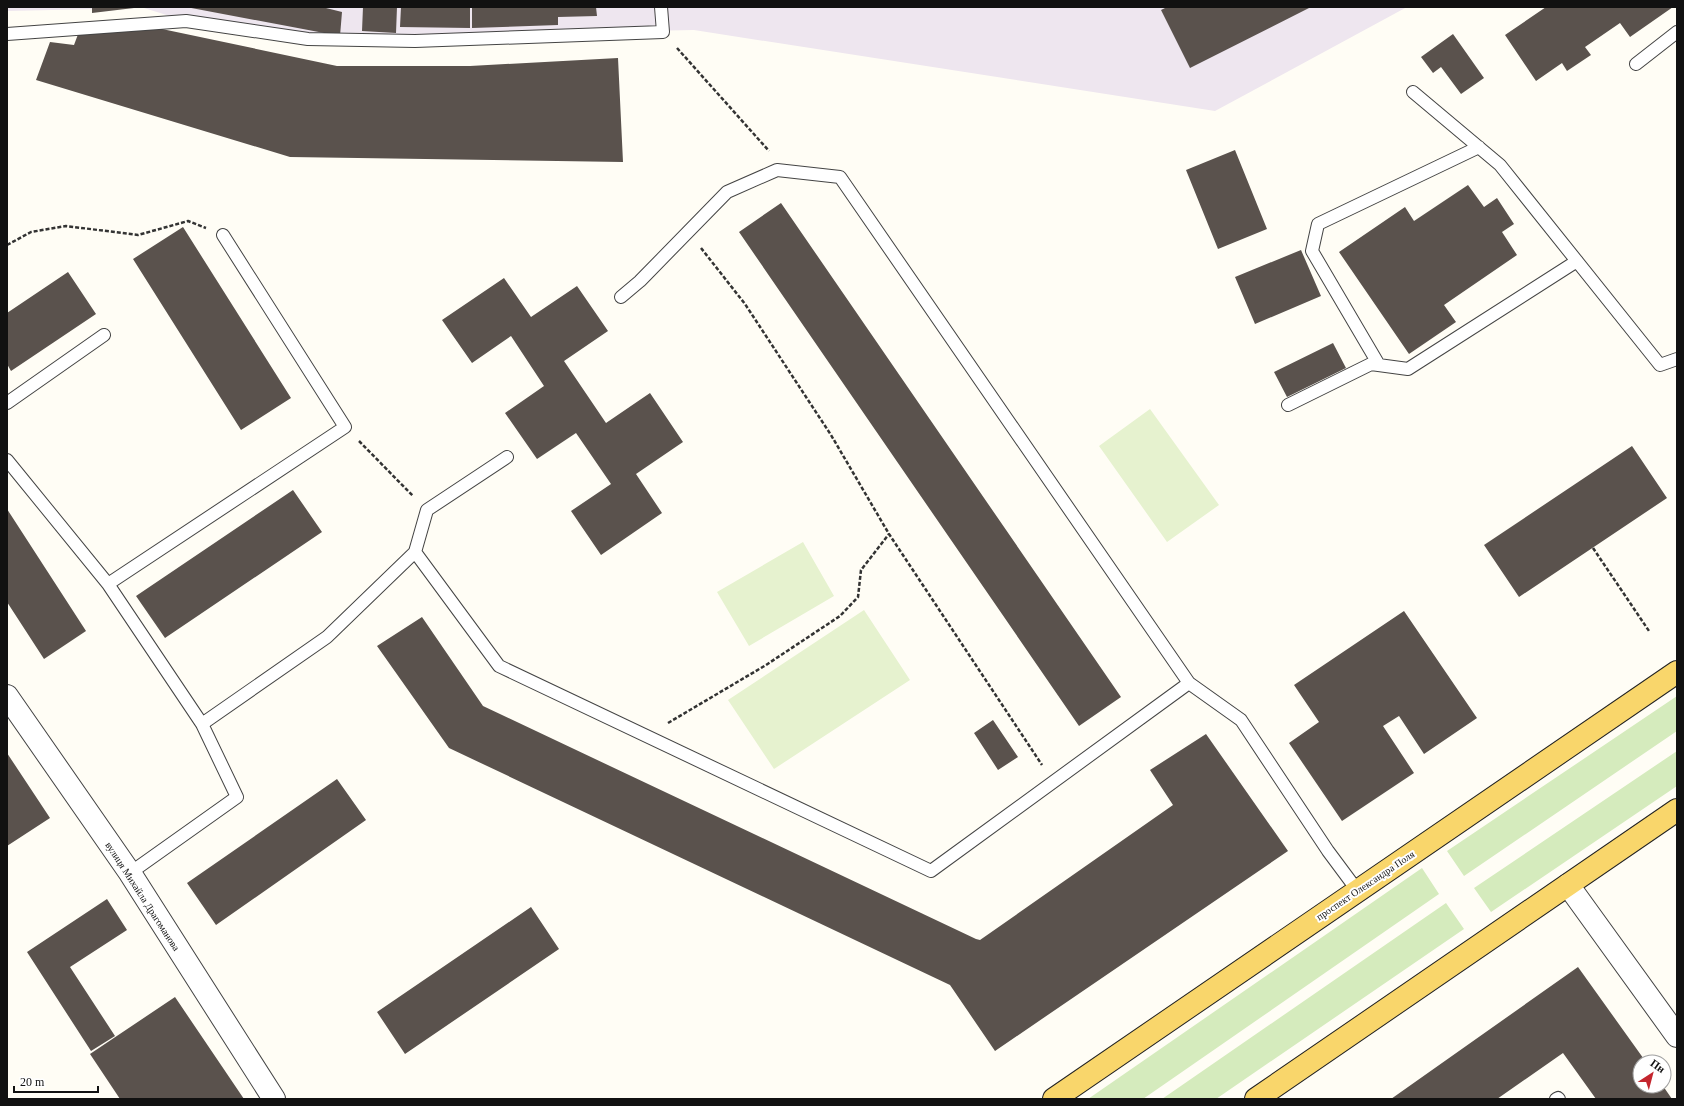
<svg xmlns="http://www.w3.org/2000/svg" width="1684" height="1106" font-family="Georgia,serif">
  <rect width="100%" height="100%" fill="#fffdf5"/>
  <!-- industrial -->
  <path fill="#eee6ef" d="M7,7H1407L1215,111L694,30L351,37L186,21L144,8L7,11Z"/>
  <!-- green -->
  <path fill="#d5ebbd" d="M1677,696V731L1464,876L1447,851Z
    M1677,751V786L1491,912L1474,888Z
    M1422,868L1439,894L1143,1099H1088Z
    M1446,903L1464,929L1216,1099H1162Z"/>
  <!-- pitch -->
  <path fill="#e6f2cf" d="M1150,409L1219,505L1167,542L1099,446Z
    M803,542L834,596L749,646L717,592Z
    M864,610L910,680L774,769L728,700Z"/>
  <!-- building -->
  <path fill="#5a524d" d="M92,7H134V8L92,13Z
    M186,7H322L342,12L340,36Z
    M363,7H397L396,33L362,31Z
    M401,7H470V28L400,27Z
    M472,7H596L597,16L558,17V25L472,28Z
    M1167,7H1311L1190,68L1161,10Z
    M1546,7H1673L1630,37L1620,23L1585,47L1591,55L1567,71L1562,63L1536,81L1505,35Z
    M80,29H162L337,66H470L618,58L623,162L290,157L36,80L50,42L74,45Z
    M1453,34L1484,78L1461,94L1441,67L1433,73L1421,57Z
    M1235,150L1267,229L1218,249L1186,170Z
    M1468,185L1484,207L1497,198L1514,224L1502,232L1517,255L1444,305L1456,322L1409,354L1339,252L1405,207L1414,221Z
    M781,203L1121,697L1079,726L739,232Z
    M183,227L291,398L241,430L133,259Z
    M1301,250L1321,296L1255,324L1235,277Z
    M68,272L96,314L11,371L7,364V313Z
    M504,278L531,317L577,286L608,331L564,361L606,423L650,393L683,442L636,474L662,513L601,555L571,511L611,484L576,433L537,459L505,413L544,386L511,336L472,363L442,320Z
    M1333,343L1346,368L1287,397L1274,372Z
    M1632,446L1667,498L1519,597L1484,545Z
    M293,490L322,532L165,638L136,596Z
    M7,509L86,631L44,659L7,602Z
    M1404,611L1477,718L1424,754L1399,716L1383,726L1414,773L1342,821L1289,743L1319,722L1294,685Z
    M422,617L483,706L976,939L980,940L1173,805L1150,770L1206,734L1288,851L995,1051L950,985L449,748L377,646Z
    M993,720L1018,757L998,770L974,733Z
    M7,753L50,818L7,846Z
    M337,779L366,820L216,925L187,883Z
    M107,899L127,930L70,967L115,1036L91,1051L27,952Z
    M531,907L559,949L405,1054L377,1012Z
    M1578,967L1646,1062H1640V1086H1663L1672,1099H1596L1563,1053L1497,1099H1391Z
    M175,997L244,1099H120L90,1054Z"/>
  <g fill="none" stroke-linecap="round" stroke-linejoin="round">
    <defs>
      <path id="lane" d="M7,34L186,21L308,39L415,41L663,32L661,7
        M1636,64L1677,32
        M1413,92L1500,165L1660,365L1677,359
        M621,297L640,281L727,192L777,170L840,177L1189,683L1241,720L1328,851L1357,890
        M1379,365L1312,251L1318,224L1479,147
        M7,403L104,335
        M1288,405L1371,364L1408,369L1577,261
        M7,460L108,584L202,724
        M415,552L427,510L507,457
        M108,584L345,427L223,235
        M130,873L237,797L202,724L327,637L415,552L499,666L931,871L1189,683
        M1556,1099L1558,1098L1559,1099"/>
      <path id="street" d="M7,696L130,873L274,1099
        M1568,885L1677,1036"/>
      <path id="primary" d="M1054,1099L1677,672
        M1256,1099L1677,810"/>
    </defs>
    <!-- lane casing -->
    <use href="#lane" stroke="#444" stroke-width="14"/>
    <!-- street casing -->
    <use href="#street" stroke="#444" stroke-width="24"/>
    <!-- primary casing -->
    <use href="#primary" stroke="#222" stroke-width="24"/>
    <!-- path -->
    <path stroke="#333" stroke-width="2.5" stroke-dasharray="4 2" stroke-linecap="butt" d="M677,48L769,151
      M7,245L31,232L66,226L138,235L188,221L206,228
      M701,248L745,304L831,435L889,534L1042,765
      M359,441L413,496
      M1593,548L1649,631
      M668,723L766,665L840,616L858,597L861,570L889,534"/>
    <!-- lane -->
    <use href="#lane" stroke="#fff" stroke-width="12"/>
    <!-- street -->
    <use href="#street" stroke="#fff" stroke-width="22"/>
    <!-- primary -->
    <use href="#primary" stroke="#f9d66b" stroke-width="22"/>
  </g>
  <g text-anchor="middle" stroke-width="4" stroke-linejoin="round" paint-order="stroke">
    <!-- street labels -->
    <g font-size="10" fill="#111" stroke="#fff">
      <text transform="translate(1365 885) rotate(-34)" y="4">проспект Олександра Поля</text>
      <text transform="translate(143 896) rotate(57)" y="4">вулиця Михайла Драгоманова</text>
    </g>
  </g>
  <!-- border -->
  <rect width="1684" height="1106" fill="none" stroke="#111111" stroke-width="16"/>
  <!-- north arrow -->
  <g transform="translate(1652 1074) rotate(36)"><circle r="19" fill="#ffffff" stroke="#a0a0a0"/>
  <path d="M0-3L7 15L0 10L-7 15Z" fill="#c4262e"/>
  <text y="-6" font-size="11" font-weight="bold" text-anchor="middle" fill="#111111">Пн</text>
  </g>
  <!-- scale -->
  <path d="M14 1086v6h84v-6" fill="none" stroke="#111111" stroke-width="2"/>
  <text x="20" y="1086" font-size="12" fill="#111111" stroke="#ffffff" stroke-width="3" paint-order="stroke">20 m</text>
</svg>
